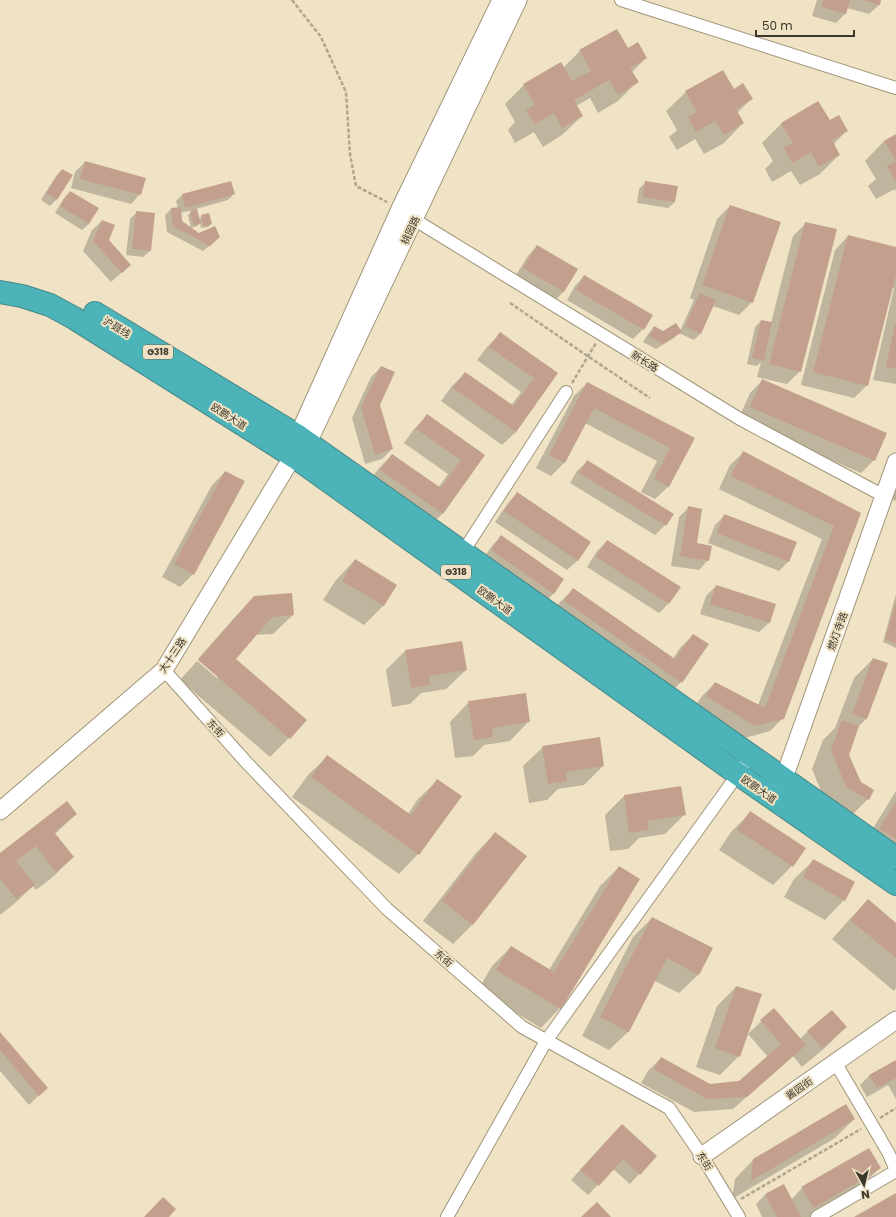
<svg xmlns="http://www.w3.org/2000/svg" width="896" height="1217" font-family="Poppins,'Noto Sans SC',sans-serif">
  <rect width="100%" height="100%" fill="#efe2c5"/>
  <!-- shadow -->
  <path fill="#0003" d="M817,0H880L879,5L869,14L847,8L846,13L836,23L812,16Z
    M580,51L646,58L632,72L637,82L618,101L598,113L590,98L576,106L582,116L562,135L543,147L534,132L515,143L508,130L515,122L505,104L524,85L563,68Z
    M722,71L733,90L751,99L737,113L743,123L724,143L704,154L695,139L677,150L669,137L677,130L666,111L686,92Z
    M818,103L829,122L847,130L833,145L839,155L820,174L800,185L791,171L772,182L765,169L773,161L762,143L781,124Z
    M896,135V191L895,189L876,199L868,186L876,179L865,161L884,141Z
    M85,162L140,194L131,204L71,188L75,172Z
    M62,170L71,176L56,200L50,206L41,200L56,176Z
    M231,182L234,194L228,200L196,209L199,219L202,216L211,224L208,227L201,228L200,223L197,226L191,228L188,215L193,210L180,213L181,221L213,243L203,251L167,232L165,215L171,209L178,208L176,201L182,195Z
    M646,182L675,202L668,208L637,203L639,189Z
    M70,192L89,224L82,230L55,213L64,198Z
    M730,206L752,302L739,315L713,306L701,333L694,340L679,333L674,338L656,349L643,342L648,334L655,327L663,332L680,331L694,300L690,298L717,219Z
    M137,212L150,251L143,257L126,255L130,219Z
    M102,221L108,241L130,265L111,282L83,251L92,230Z
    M806,223L800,371L787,384L757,377L761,362L757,366L747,364L755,327L761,321L771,323L793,236Z
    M848,236L896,248V384L873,380L894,288H892L867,385L854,398L801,385L835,250Z
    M537,246L577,269L563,292L554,302L514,278L528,256Z
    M584,276L643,329L633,339L567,300L575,286Z
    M500,334L557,374L516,432L502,445L441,401L452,386L465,373L511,406L521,392L477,360L487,347Z
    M381,367L379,405L392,449L382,459L365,464L352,418L371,377Z
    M763,380L874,460L861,473L738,420L750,393Z
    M587,383L693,439L669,486L655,499L641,492L657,461L585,423L564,463L551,476L536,468L574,396Z
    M427,416L484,456L442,514L429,527L368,483L379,468L392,455L438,488L448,474L404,443L414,429Z
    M744,452L860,514L783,718L770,731L741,739L693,709L702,696L715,683L758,705L822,539L719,489L730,465Z
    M587,462L665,525L655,535L570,483L577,471Z
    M225,472L193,574L180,587L162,577L212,485Z
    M896,487V501L892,499Z
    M517,493L589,542L577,561L567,570L495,522L508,503Z
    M689,507L695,544L708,560L699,570L671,566L679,517Z
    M725,515L789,561L779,571L708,543L715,525Z
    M501,536L554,593L544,603L482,560L492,546Z
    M607,541L668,604L659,613L587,567L597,551Z
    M355,560L396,585L383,606L364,625L323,600L336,580Z
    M716,586L769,623L759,632L700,614L706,596Z
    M573,589L673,659L680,648L693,635L681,682L668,695L552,614L560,602Z
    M896,594V648L883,642Z
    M254,597L293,615L273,634L254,635L234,659L289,738L270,757L180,680L197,661L217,678L219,677L198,659L235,617Z
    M405,651L466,670L446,689L421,693L410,704L392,707L386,670Z
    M873,659L887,664L866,719L858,727L848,755L868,799L848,819L827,806L812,769L823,740L835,728L854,678Z
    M469,702L529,721L510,741L484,745L473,756L455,758L450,722Z
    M543,747L603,766L584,785L558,789L547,800L529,803L523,766Z
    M328,756L408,814L418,799L438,780L460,796L418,854L399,874L292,797L308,775Z
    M896,791V870L861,848Z
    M624,796L685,814L665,834L639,838L628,849L610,851L605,815Z
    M750,813L792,866L773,885L719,850L731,832Z
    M76,814L55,834L73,857L54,876L36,890L33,886L14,904L0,915V855Z
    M495,833L525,856L472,925L453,944L423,921L476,853Z
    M814,860L854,882L844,900L825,920L784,897L794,879Z
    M619,867L560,1008L541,1028L478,990L492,966L511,947L549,970L600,886Z
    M868,900L896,924V988L894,991L832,939L849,920Z
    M652,918L699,974L679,993L655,981L629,1031L609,1050L582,1036L633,937Z
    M736,987L739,1056L720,1075L696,1067L717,1006Z
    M774,1009L800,1039L808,1031L846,1027L827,1046L802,1067L793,1056L733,1109L694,1112L641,1083L648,1071L661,1058L710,1085L739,1082L768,1057L748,1034Z
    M0,1033L46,1088L29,1105L0,1071Z
    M896,1061V1099L888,1085L867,1097L860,1085L870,1075Z
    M854,1119L835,1138L732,1199L735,1179L754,1159Z
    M612,1135L639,1174L630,1184L613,1169L588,1195L571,1180Z
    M880,1168L860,1187L811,1217H762L756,1204L765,1195L791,1200L802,1188Z"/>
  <!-- building -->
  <path fill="#c3a08d" d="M823,0H850L846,14L822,7Z
    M863,0H881L880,5Z
    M617,29L628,48L638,42L647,58L630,68L639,82L618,95L609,80L574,100L583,116L562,128L554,113L535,124L526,110L535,105L523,84L561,62L572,81L591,71L579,50Z
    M723,70L734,89L743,83L753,99L736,109L744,123L724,135L715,121L696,132L688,117L697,112L685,91Z
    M818,101L830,120L839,115L848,131L832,140L840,155L819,167L811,152L792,163L784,148L793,143L781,123Z
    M896,134V182L887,166L896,161L884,141Z
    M85,161L146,178L141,195L80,179Z
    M62,169L73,175L57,200L46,193Z
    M231,181L235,194L185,208L182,194Z
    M645,181L678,186L675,202L643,197Z
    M70,191L99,208L89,224L60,206Z
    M730,205L781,222L753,303L702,285Z
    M181,207L182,221L199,233L215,226L220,237L210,246L173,226L171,208Z
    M197,209L201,224L194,225L190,211Z
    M136,211L155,213L151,251L132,249Z
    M209,213L212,224L204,226L201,215Z
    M102,220L115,225L109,240L131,265L122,273L93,241Z
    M805,222L837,229L801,372L769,364Z
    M848,235L896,247V275L868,386L813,372Z
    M537,245L578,269L564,292L523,268Z
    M584,275L653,315L644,330L576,290Z
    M700,293L716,300L701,334L685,326Z
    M761,320L772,322L764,361L752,358Z
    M676,323L682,332L663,344L649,336L654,326L663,331Z
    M895,324H896V369L886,367Z
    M500,332L558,373L516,432L453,388L465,372L514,406L534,378L489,347Z
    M381,366L395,372L380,405L393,449L375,455L361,407Z
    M762,379L887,433L875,461L750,407Z
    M587,382L695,438L669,487L654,479L670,448L594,408L565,463L549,455Z
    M427,414L485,455L443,514L380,470L392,454L441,488L461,460L416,429Z
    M743,451L861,513L784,719L755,726L706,696L715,682L765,708L834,526L731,476Z
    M587,460L674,514L666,526L579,473Z
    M225,471L245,481L194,575L174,564Z
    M517,492L591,542L578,561L504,511Z
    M688,506L702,509L697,543L712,546L709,561L680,556Z
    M724,514L797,542L789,562L717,533Z
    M501,535L564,579L554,594L491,550Z
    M607,540L681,587L669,604L596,557Z
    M355,559L397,585L384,606L342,581Z
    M716,585L776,604L770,623L710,604Z
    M573,588L675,659L693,634L709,644L682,683L564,601Z
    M292,593L294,615L272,617L236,659L307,720L290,739L198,660L254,596Z
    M896,601V644L885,639Z
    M462,641L467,670L429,676L430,685L411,688L405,650Z
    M873,658L888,663L867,719L852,714Z
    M526,693L530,722L492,728L493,737L474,740L468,701Z
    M842,720L859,726L849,755L861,782L874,790L869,800L846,787L831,750Z
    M600,737L604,766L566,772L567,781L548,784L542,746Z
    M327,755L411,815L437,779L462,796L419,855L311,777Z
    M681,786L686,815L647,821L649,830L629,833L624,795Z
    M67,801L77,814L54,832L74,857L56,872L36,846L16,861L35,885L16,899L0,878V853Z
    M896,802V839L879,829Z
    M750,811L806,848L793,867L737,830Z
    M495,832L527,856L473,925L442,901Z
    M813,859L855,882L845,901L803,877Z
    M619,866L640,879L561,1009L496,970L511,946L554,972Z
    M868,899L896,923V958L850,920Z
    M652,917L713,948L699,975L667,958L629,1032L600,1017Z
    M736,986L762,994L740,1057L715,1048Z
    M774,1008L806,1045L747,1097L707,1099L654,1069L661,1057L710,1084L739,1081L781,1044L760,1020Z
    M832,1010L847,1027L822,1048L807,1031Z
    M0,1032L48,1088L39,1096L0,1050Z
    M896,1060V1078L877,1088L869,1075Z
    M846,1104L855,1119L751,1181L753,1159Z
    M622,1124L657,1156L640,1175L623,1159L599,1186L580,1170Z
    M869,1148L881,1168L814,1208L801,1187Z
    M784,1184L801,1217H777L765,1194Z
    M896,1193V1217H854Z
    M163,1197L176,1209L169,1217H144Z
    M597,1202L611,1217H581Z"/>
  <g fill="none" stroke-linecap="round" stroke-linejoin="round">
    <defs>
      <path id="street" d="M621,0L896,88
        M407,214L415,220L740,419L884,496
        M463,552L566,392
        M164,670L246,762L387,909L522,1027L669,1108L702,1156L739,1217
        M835,1062L888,1152L896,1170
        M447,1217L546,1041L738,774L751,755
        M817,1217L896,1171"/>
      <path id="secondary" d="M292,445L298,436L400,209L501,0
        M303,453L518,0
        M779,789L784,778L896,462
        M0,811L164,670L293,456
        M702,1156L896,1020"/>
      <path id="highway" d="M0,292L22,296L50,305L74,318L299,460L738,774L896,884
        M95,313L298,436L896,858"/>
    </defs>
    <!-- street casing -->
    <use href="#street" stroke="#a1957a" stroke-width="14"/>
    <!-- secondary casing -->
    <use href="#secondary" stroke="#a1957a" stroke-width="19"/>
    <!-- highway casing -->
    <use href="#highway" stroke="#468887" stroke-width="24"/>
    <!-- path -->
    <path stroke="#b0a68f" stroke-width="2.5" stroke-dasharray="4 2" stroke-linecap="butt" d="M292,0L321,37L346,92L350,154L356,186L387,202
      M510,303L589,357L650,398
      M572,383L596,343
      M880,1118L896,1108
      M741,1199L861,1129"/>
    <!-- street -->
    <use href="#street" stroke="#fff" stroke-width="12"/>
    <!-- secondary -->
    <use href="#secondary" stroke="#fff" stroke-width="17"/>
    <!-- highway -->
    <use href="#highway" stroke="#4cb3b8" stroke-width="22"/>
  </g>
  <g text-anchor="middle" stroke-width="4" stroke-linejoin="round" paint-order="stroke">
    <!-- shield labels -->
    <g fill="#efe2c5" stroke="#726a59" stroke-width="1">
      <rect x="143" y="345" width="30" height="14" rx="3"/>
      <rect x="441" y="565" width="30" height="14" rx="3"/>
    </g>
    <g font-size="9" font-weight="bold" fill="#3c372b">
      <text x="158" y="355">G318</text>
      <text x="456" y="575">G318</text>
    </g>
    <!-- street labels -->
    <g font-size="10" fill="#3c372b" stroke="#efe2c5">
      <text transform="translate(410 230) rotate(-65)" y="4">桃园路</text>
      <text transform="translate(117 327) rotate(31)" y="4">沪聂线</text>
      <text transform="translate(645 361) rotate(32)" y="4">新长路</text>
      <text transform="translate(229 416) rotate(32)" y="4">欧鹏大道</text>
      <text transform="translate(495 600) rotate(36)" y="4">欧鹏大道</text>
      <text transform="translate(837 631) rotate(-70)" y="4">燃灯寺路</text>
      <text transform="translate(172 655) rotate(-56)" y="4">大十三路</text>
      <text transform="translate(216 728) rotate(48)" y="4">东街</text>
      <text transform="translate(759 789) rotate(35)" y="4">欧鹏大道</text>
      <text transform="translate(444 958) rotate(41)" y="4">东街</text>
      <text transform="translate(799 1088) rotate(-35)" y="4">酱园街</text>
      <text transform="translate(705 1161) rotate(58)" y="4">东街</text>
    </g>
  </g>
  <!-- north arrow -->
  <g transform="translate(864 1185) rotate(172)" stroke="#efe2c5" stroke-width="3" paint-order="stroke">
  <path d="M0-3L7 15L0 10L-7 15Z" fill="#3c372b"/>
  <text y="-6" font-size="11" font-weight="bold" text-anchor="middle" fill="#3c372b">N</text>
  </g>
  <!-- scale -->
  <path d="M756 30v6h98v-6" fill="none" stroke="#3c372b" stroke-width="2"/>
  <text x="762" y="30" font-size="12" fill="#3c372b" stroke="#efe2c5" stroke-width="3" paint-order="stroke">50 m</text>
</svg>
